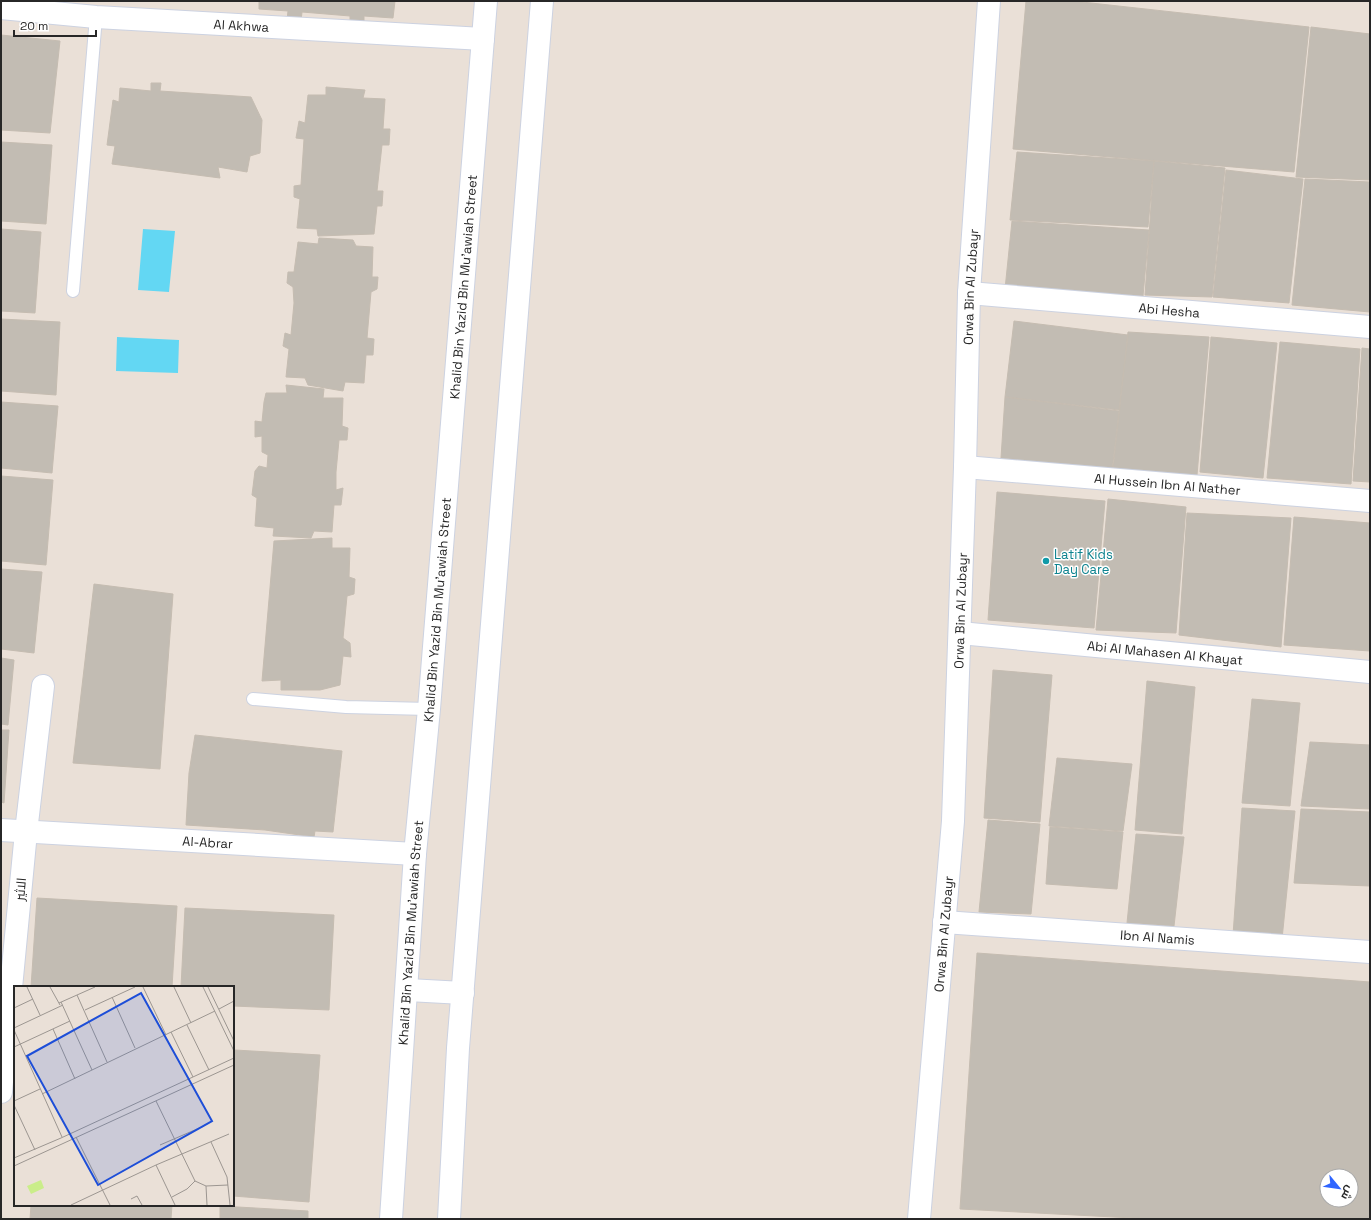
<svg xmlns="http://www.w3.org/2000/svg" width="1371" height="1220" font-family="'Space Grotesk',Cairo,sans-serif">
  <rect width="100%" height="100%" fill="#eae0d7"/>
  <!-- water -->
  <path fill="#63d7f3" d="M143,229L175,231L169,292L138,290Z
    M117,337L179,340L178,373L116,371Z"/>
  <!-- building -->
  <path fill="#c2bcb3" stroke="#c5bcb1" fill-rule="evenodd" d="M259,1H395L393,18L364,16V22L350,21V16L302,12L301,21L287,20L288,11L259,9Z
    M1026,1H1073L1309,27L1294,172L1013,149Z
    M1311,27L1370,34V180L1296,177Z
    M1,35L60,41L50,133L1,130Z
    M151,83H161L160,91L251,97L262,120L260,153L250,156L247,172L218,167L220,178L112,164L115,146L107,145L113,100L119,102L120,88L151,91Z
    M326,87L365,90L363,98L385,99L383,129H390L389,145H382L377,191H383L382,206H377L374,234L318,236L317,229L297,228L300,199L294,197V186L301,185L304,139L296,138L299,121L305,123L308,95H326Z
    M1,142L52,145L46,224L1,221Z
    M1017,152L1154,161L1148,227L1010,220Z
    M1154,161L1225,168L1212,297L1145,295Z
    M1226,170L1303,179L1289,303L1213,297Z
    M1305,179L1370,182V312L1292,305Z
    M1012,221L1149,230L1143,296L1005,289Z
    M1,229L41,232L35,313L1,311Z
    M319,238L353,240L356,246L373,247L372,277H378L377,289L371,292L367,338L374,339L373,355H366L364,383L345,382L343,391L308,385L305,378L286,377L289,349L283,346L285,333L291,335L294,303L293,287L287,283L288,272H294L298,242L318,244Z
    M1,319L60,322L56,395L1,391Z
    M1014,321L1128,335L1119,410L1005,397Z
    M1128,332L1209,337L1197,475L1113,469Z
    M1211,337L1277,343L1263,478L1200,472Z
    M1280,342L1360,349L1351,484L1267,478Z
    M1362,348L1370,349V482L1353,481Z
    M286,385L324,389L323,398H343L342,426L348,428L347,440H339L336,472V490L343,488L341,505H334L332,532L314,531L311,538L273,536L274,528L255,526L257,498L252,495L255,471L259,466L267,468L268,455L262,452V436L255,437V421L262,422L264,402L266,393H287Z
    M1005,397L1119,411L1112,471L1001,458Z
    M1,402L58,406L52,473L1,468Z
    M1,476L53,480L46,565L1,561Z
    M997,492L1105,501L1094,628L988,620Z
    M1108,499L1186,507L1176,633L1096,630Z
    M1187,513L1291,518L1281,647L1179,635Z
    M1294,517L1370,523V651L1284,645Z
    M332,538V548H350L349,577L355,579L354,594L347,596L343,638L350,643L351,657L343,656L340,685L320,690H281V680L262,681L274,541Z
    M1,569L42,572L34,653L1,649Z
    M94,584L173,594L160,769L73,763Z
    M1,658L14,660L8,725L1,724Z
    M993,670L1052,675L1040,822L984,818Z
    M1147,681L1195,687L1182,834L1135,830Z
    M1252,699L1300,703L1290,806L1242,803Z
    M1,730H9L4,803L1,802Z
    M195,735L342,751L333,832L315,831L314,837L265,830L186,825L189,773Z
    M1310,742L1370,745V809L1301,806Z
    M1057,758L1132,764L1123,831L1049,826Z
    M1242,808L1295,811L1282,939L1233,935Z
    M1301,809L1370,812V886L1294,883Z
    M988,820L1040,824L1031,914L979,912Z
    M1050,827L1123,832L1117,889L1046,884Z
    M1136,834L1184,837L1174,926L1127,923Z
    M37,898L177,906L172,987H31Z
    M185,908L334,915L329,1010L233,1006V987H181Z
    M977,953L1370,982V1219H1152L960,1209ZM1327,1176H1351V1200H1327Z
    M235,1050L320,1055L309,1202L233,1196V1083Z
    M31,1205H172L171,1219H30Z
    M220,1206L308,1211V1219H220Z"/>
  <g fill="none" stroke-linecap="round" stroke-linejoin="round">
    <defs>
      <path id="lane" d="M73,291L96,17
        M253,699L346,707L429,709"/>
      <g id="street">
        <path id="s1" d="M1,8L96,17L483,39"/>
        <path id="s2" d="M969,293L1370,327"/>
        <path id="s3" d="M965,467L1370,501"/>
        <path id="s4" d="M960,633L1370,672"/>
        <path id="s5" d="M1,830L415,854"/>
        <path id="s6" d="M944,922L1370,952"/>
        <path d="M1,1092L26,832L43,686"/>
        <path id="s7" d="M391,1219L415,854L429,709L486,1"/>
        <path d="M449,1219L458,1048L542,1"/>
        <path id="s8" d="M919,1219L953,821L965,467L969,293L989,1"/>
      </g>
      <path id="secondary" d="M408,990L463,993"/>
    </defs>
    <!-- lane casing -->
    <use href="#lane" stroke="#ccd2e1" stroke-width="14"/>
    <!-- street casing -->
    <use href="#street" stroke="#ccd2e1" stroke-width="24"/>
    <!-- secondary casing -->
    <use href="#secondary" stroke="#ccd2e1" stroke-width="24"/>
    <!-- lane -->
    <use href="#lane" stroke="#fff" stroke-width="12"/>
    <!-- street -->
    <use href="#street" stroke="#fff" stroke-width="22"/>
    <!-- secondary -->
    <use href="#secondary" stroke="#fff" stroke-width="22"/>
  </g>
  <!-- markers -->
  <circle fill="#0f9aa8" stroke="#fff" stroke-width="1.5" cx="1046" cy="561" r="4"/>
  <g text-anchor="middle" stroke-width="3" stroke-linejoin="round" paint-order="stroke">
    <!-- street labels -->
    <g font-size="13" fill="#272727" stroke="#fff">
      <text dy="5" stroke="none"><textPath href="#s1" startOffset="241">Al Akhwa</textPath></text>
      <text dy="5" stroke="none"><textPath href="#s7" startOffset="935">Khalid Bin Yazid Bin Mu'awiah Street</textPath></text>
      <text dy="5" stroke="none"><textPath href="#s8" startOffset="934">Orwa Bin Al Zubayr</textPath></text>
      <text dy="5" stroke="none"><textPath href="#s2" startOffset="201">Abi Hesha</textPath></text>
      <text dy="5" stroke="none"><textPath href="#s3" startOffset="203">Al Hussein Ibn Al Nather</textPath></text>
      <text dy="5" stroke="none"><textPath href="#s7" startOffset="611">Khalid Bin Yazid Bin Mu'awiah Street</textPath></text>
      <text dy="5" stroke="none"><textPath href="#s8" startOffset="610">Orwa Bin Al Zubayr</textPath></text>
      <text dy="5" stroke="none"><textPath href="#s4" startOffset="206">Abi Al Mahasen Al Khayat</textPath></text>
      <text dy="5" stroke="none"><textPath href="#s5" startOffset="207">Al-Abrar</textPath></text>
      <text transform="translate(20 889) rotate(-85)" y="5">الاثير</text>
      <text dy="5" stroke="none"><textPath href="#s7" startOffset="287">Khalid Bin Yazid Bin Mu'awiah Street</textPath></text>
      <text dy="5" stroke="none"><textPath href="#s8" startOffset="286">Orwa Bin Al Zubayr</textPath></text>
      <text dy="5" stroke="none"><textPath href="#s6" startOffset="214">Ibn Al Namis</textPath></text>
    </g>
    <!-- culture labels -->
    <g font-size="13" fill="#0d838f" stroke="#fff" text-anchor="start">
      <text x="1054" y="559">Latif Kids<tspan x="1054" dy="15">Day Care</tspan></text>
    </g>
  </g>
  <!-- overview -->
  <g transform="translate(14 986)">
    <rect width="220" height="220" fill="#eae0d7"/>
    <path d="M27,194L30,202L17,208L13,200Z" fill="#caed8a"/>
    <path fill="none" stroke="#9c9691" stroke-width="1" d="M13,1L26,29M36,1L46,19M129,1L152,49M160,1L177,37M189,1L220,65M194,1L220,55M63,9L93,76M98,11L121,62M47,16L78,84M45,17L81,1M0,22L19,13M205,23L220,15M71,24L121,1M173,39L195,84M0,42L49,19M39,43L61,93M0,44L48,151M157,46L179,91M0,61L56,35M28,108L201,25M0,115L26,103M142,115L181,195L192,200L214,199M0,119L21,164M62,151L96,219M47,152L220,72M197,156L213,191L216,219M146,159L190,140M0,172L47,152M142,179L215,148M0,180L220,79M192,200L193,219M158,211L173,203L181,195M117,213L123,210L128,219M57,219L142,179L161,219"/>
    <path fill="#1d4ed8" fill-opacity="0.15" stroke="#1d4ed8" stroke-width="2" d="M127,7L198,135L84,199L13,70Z"/>
    <rect width="220" height="220" fill="none" stroke="#272727" stroke-width="2"/>
  </g>
  <!-- border -->
  <rect width="1371" height="1220" fill="none" stroke="#272727" stroke-width="4"/>
  <!-- north arrow -->
  <g transform="translate(1339 1188) rotate(119)"><circle r="19" fill="#ffffff" stroke="#a9a9a9"/>
  <path d="M0-3L7 15L0 10L-7 15Z" fill="#2f65ff"/>
  <text y="-6" font-size="11" font-weight="bold" text-anchor="middle" fill="#272727">ش</text>
  </g>
  <!-- scale -->
  <path d="M14 30v6h82v-6" fill="none" stroke="#272727" stroke-width="2"/>
  <text x="20" y="30" font-size="12" fill="#272727" stroke="#ffffff" stroke-width="3" paint-order="stroke">20 m</text>
</svg>
